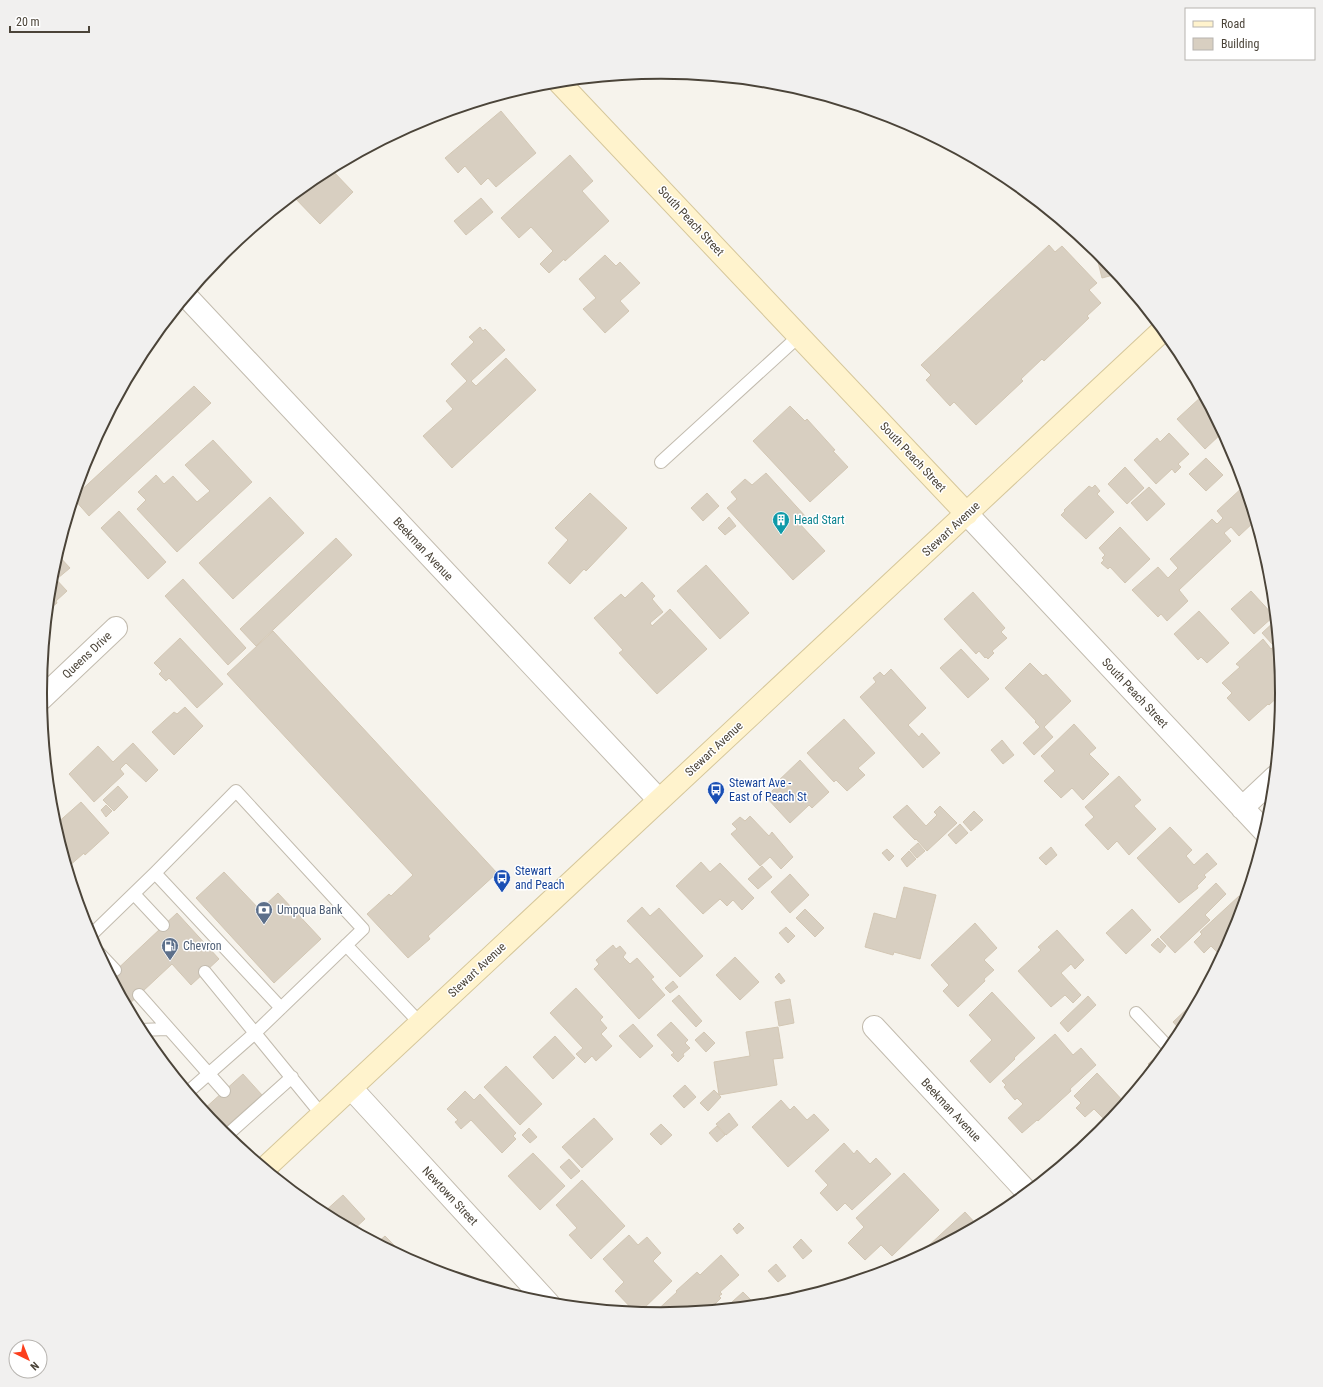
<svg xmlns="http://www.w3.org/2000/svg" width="1323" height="1387" font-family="'Roboto Condensed',sans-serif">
  <rect width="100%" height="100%" fill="#f6f3ec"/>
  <!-- building -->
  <path fill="#d8cfc1" stroke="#d3c7b4" d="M501,111L536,153L496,187L488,178L481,185L465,166L458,173L445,158Z
    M399,132L389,142L386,139Z
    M570,155L593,181L582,191L609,221L565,261L564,259L549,273L540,264L553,251L531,227L519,238L501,218Z
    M331,169L353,192L320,224L293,196L316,177Z
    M481,198L493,212L466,235L454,221Z
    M1049,245L1055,252L1062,246L1097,283L1089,290L1101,303L1087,316L1089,318L1044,361L1042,359L1021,379L1023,381L976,425L954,402L950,406L926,380L931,375L921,365Z
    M1100,253L1101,254L1117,274L1102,278L1096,254Z
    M605,255L616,266L620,262L640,283L620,301L629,311L605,333L583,309L596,298L579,279Z
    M480,327L483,331L485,329L505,350L471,381L476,386L506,358L536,390L452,468L423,436L453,409L446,401L467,381L451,364L474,342L469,337Z
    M194,386L211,403L89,516L74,499L75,496Z
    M1202,396L1206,400L1223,432L1205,449L1177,419Z
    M790,406L805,421L807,419L835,450L833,451L848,467L810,502L753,441Z
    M1169,433L1189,454L1178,464L1181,467L1175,473L1172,469L1156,484L1134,460L1157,438L1160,442Z
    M213,440L252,482L177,552L137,509L146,500L138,492L156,475L164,484L173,476L197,502L210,491L185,465Z
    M1206,458L1223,475L1206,491L1189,474Z
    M1125,467L1144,488L1127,504L1108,484Z
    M766,473L806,517L799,523L825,551L793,580L727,508L737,499L731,492L745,479L752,485Z
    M1095,485L1100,491L1097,494L1114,512L1086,539L1061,515L1065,511L1064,510L1089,486L1092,488Z
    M1245,485L1255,521L1239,536L1231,527L1224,533L1231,541L1179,590L1188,601L1167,621L1161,614L1158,617L1132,590L1158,567L1168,578L1178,568L1170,559L1212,519L1217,524L1223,518L1217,511Z
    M1149,487L1165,504L1147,521L1131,503Z
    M590,493L627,528L588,569L586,571L584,569L570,584L548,563L568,540L555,528Z
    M707,493L719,506L703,521L691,508Z
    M270,497L304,533L233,599L199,563Z
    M119,511L166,562L148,579L101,528Z
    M729,517L736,526L725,535L718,528Z
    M1120,527L1150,559L1125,583L1110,567L1108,569L1101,563L1104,560L1102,558L1105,555L1099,548Z
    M336,538L352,555L256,646L240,629Z
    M57,554L70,568L58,578L52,572Z
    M706,565L749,613L720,639L677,591Z
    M52,575L67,591L56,601L57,603L52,607L51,606L48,608Z
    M183,579L246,648L228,665L165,596Z
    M642,582L655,596L652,599L663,612L650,623L652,626L670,609L707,649L657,694L619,653L623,650L594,618L621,594L625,598Z
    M1251,591L1274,616L1254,634L1231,609Z
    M973,592L1005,628L1001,632L1007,638L992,651L994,653L988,659L986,657L985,658L979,651L976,654L944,619Z
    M1199,611L1229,643L1207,663L1201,657L1198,660L1174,634Z
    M1275,621L1276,622L1278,647L1277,648L1279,650L1283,692L1269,705L1268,704L1249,721L1227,698L1232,693L1222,683L1240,667L1236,664L1263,639L1271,649L1274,646L1262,633Z
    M273,631L497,873L428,936L430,939L408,958L367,914L389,894L391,896L413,875L227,674Z
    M180,638L223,684L197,708L169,678L166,681L159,674L162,671L154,663Z
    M961,649L989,679L968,698L940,668Z
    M1030,663L1043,676L1046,674L1071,701L1044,727L1053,737L1034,755L1023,743L1040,727L1035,722L1036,721L1005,688Z
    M891,669L926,708L908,725L919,737L922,733L940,753L923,768L860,697L876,682L873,678L880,672L884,676Z
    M185,707L203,726L174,755L152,732L174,712L177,714Z
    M844,719L875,753L858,768L865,775L847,791L836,780L834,782L807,753Z
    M1074,724L1096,748L1089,754L1109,774L1083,800L1072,788L1061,798L1044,781L1055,771L1041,756Z
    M1002,740L1014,755L1003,764L991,750Z
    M133,743L158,770L146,782L126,763L120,769L124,774L94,802L69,774L98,746L113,762Z
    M800,760L829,792L812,808L809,805L790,823L766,797L777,786L775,784Z
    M1119,776L1141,800L1134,806L1156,829L1129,855L1117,841L1108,850L1085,825L1094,817L1085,807Z
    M118,786L128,797L114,811L103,800Z
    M81,802L109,833L85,855L84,853L68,867L55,825Z
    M106,805L112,811L106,817L101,810Z
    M907,805L926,826L937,815L934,812L940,806L957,823L927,851L916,839L915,840L893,817Z
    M974,811L983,820L971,831L963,822Z
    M750,816L769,836L772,832L793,857L781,869L770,857L760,866L731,834L737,829L732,824L740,817L745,821Z
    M960,824L968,833L956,844L948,835Z
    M1170,827L1192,850L1186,856L1194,865L1207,853L1217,864L1204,875L1206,877L1197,886L1198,888L1179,903L1137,858Z
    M918,843L925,851L917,858L910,850Z
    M1051,847L1057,855L1046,865L1039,858Z
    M887,849L894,856L889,861L882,853Z
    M909,851L916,859L907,867L901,859Z
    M701,862L710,872L720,863L754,898L742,910L733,900L727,906L720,899L703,914L676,886Z
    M762,866L772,877L758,889L748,879Z
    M224,872L260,910L278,893L321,939L274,983L196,898Z
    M790,874L809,895L790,913L771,892Z
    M1216,883L1226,894L1205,915L1210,920L1175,953L1160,937Z
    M904,887L936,895L920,959L894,952L893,955L865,947L874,913L896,919Z
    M1239,896L1245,902L1236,932L1222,957L1211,946L1204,953L1194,942L1202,934L1200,932Z
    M642,907L650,916L659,908L703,956L680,977L627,921Z
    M805,909L824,928L815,937L796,918Z
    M1132,909L1151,930L1126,954L1106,933Z
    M177,913L219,959L191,985L172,964L127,1006L111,975Z
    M975,923L997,948L984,960L994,970L984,979L985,981L958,1007L943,991L949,985L931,965Z
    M786,927L795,936L788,943L779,933Z
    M1057,930L1084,960L1075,969L1071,964L1061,973L1081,995L1073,1003L1065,995L1051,1007L1018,971L1041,950L1038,947Z
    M1158,938L1166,946L1160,953L1151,945Z
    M613,945L616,949L620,946L626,953L623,957L630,964L637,958L654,977L651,979L665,995L639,1019L594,969L599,964L596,960Z
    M735,957L759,982L740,1000L716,975Z
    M779,973L785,981L781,984L775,977Z
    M673,981L678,987L670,993L665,988Z
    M576,988L603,1017L600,1020L607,1028L601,1034L612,1046L596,1061L592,1056L585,1063L576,1054L583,1048L550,1013Z
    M992,992L1035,1038L1014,1058L1015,1059L990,1083L970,1061L992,1040L969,1015Z
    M679,995L702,1021L696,1027L672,1001Z
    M1088,996L1096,1005L1068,1032L1060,1023Z
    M790,999L794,1023L779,1026L775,1002Z
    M1191,1005L1194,1009L1182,1032L1173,1022Z
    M671,1022L688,1040L685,1043L690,1048L683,1054L684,1056L678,1062L671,1055L674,1053L657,1035Z
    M633,1024L653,1046L640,1058L619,1036Z
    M778,1027L783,1058L773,1059L777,1085L719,1095L714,1062L750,1056L746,1032Z
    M704,1032L715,1043L706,1052L695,1040Z
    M1055,1034L1073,1055L1081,1048L1096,1065L1070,1089L1071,1091L1038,1121L1037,1120L1022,1133L1008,1118L1023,1104L1017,1098L1015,1100L1004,1087L1006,1085L1002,1081Z
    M555,1036L575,1058L553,1079L533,1057Z
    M1157,1056L1161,1060L1153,1069L1148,1064Z
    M506,1066L542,1104L520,1125L484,1087Z
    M1097,1073L1125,1103L1108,1123L1094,1109L1085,1117L1076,1108L1081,1103L1074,1096Z
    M243,1074L262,1095L221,1131L203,1110Z
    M685,1085L696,1097L684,1108L673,1096Z
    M714,1090L721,1097L708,1111L700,1103Z
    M465,1091L474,1100L480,1094L516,1133L513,1136L516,1139L502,1153L471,1120L461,1129L455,1122L458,1120L447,1109Z
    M781,1100L790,1110L794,1106L807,1120L814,1114L829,1130L788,1167L752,1127Z
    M729,1113L738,1125L726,1135L716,1124Z
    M594,1118L613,1139L582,1168L562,1147Z
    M661,1124L672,1135L661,1145L650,1134Z
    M717,1126L725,1135L717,1142L709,1133Z
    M529,1128L537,1137L530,1143L522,1135Z
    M844,1143L854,1154L857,1150L870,1164L876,1158L891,1174L852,1210L845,1203L837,1211L820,1193L828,1185L815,1171Z
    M533,1153L565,1186L540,1210L508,1176Z
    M569,1159L580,1171L571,1179L560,1167Z
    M904,1173L939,1210L892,1256L881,1245L865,1260L848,1243L864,1227L856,1218Z
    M582,1180L625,1226L591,1259L569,1235L577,1228L556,1205Z
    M343,1195L365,1219L353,1230L320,1212L321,1211L323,1213Z
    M965,1212L978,1226L913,1260Z
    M739,1223L744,1228L737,1234L733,1229Z
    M629,1235L638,1245L647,1237L661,1253L653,1261L672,1281L639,1313L635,1312L615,1291L624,1282L603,1259Z
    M385,1236L395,1246L393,1248L401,1255L377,1243Z
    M801,1239L812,1251L803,1259L793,1247Z
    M721,1255L739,1275L720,1292L722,1294L719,1296L721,1298L709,1310L661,1315L653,1314L677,1292L676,1291L697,1272L700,1275Z
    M776,1264L786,1276L778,1282L768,1271Z
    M743,1292L754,1303L752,1306L738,1307L732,1302Z"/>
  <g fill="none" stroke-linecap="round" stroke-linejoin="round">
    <defs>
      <path id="lane" d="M661,462L799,336
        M155,873L281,1008
        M134,894L163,925
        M90,936L155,873L236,791L363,929L255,1033L188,1092
        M346,945L420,1023
        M99,953L115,970
        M205,972L322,1115
        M139,995L224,1091
        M1136,1013L1170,1049
        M140,1030L167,1029
        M226,1136L292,1077"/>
      <path id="street" d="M187,297L659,800
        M967,514L1266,833
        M41,699L116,628
        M1242,808L1275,777
        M874,1027L1028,1193
        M351,1088L549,1304"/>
      <path id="secondary" d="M559,82L967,514
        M265,1168L1163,330"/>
    </defs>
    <!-- lane casing -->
    <use href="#lane" stroke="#c2bbae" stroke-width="14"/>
    <!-- street casing -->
    <use href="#street" stroke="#c2bbae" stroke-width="24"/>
    <!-- secondary casing -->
    <use href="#secondary" stroke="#d6c79b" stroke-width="24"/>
    <!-- lane -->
    <use href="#lane" stroke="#fff" stroke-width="12"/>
    <!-- street -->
    <use href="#street" stroke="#fff" stroke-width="22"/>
    <!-- secondary -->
    <use href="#secondary" stroke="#fff3cd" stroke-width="22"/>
  </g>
  <!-- icons -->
  <defs>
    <symbol id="building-pin" viewBox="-11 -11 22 30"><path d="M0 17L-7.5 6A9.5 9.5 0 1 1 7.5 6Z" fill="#0f9aa8" stroke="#fff"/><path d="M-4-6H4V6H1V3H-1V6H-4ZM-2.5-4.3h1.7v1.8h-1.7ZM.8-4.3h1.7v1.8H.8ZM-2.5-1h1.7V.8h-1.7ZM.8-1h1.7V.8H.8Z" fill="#fff"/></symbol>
    <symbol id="bus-pin" viewBox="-11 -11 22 30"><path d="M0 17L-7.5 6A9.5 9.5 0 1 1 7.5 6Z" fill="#1a4fb4" stroke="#fff"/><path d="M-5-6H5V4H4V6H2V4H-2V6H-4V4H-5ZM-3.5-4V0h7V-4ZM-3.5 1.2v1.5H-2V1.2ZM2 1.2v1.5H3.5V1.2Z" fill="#fff"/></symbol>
    <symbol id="bank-pin" viewBox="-11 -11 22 30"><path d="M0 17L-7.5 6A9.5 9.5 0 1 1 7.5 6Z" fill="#5c6f8a" stroke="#fff"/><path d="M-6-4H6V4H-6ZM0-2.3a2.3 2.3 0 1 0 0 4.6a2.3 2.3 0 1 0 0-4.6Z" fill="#fff"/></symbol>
    <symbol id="fuel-pin" viewBox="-11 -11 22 30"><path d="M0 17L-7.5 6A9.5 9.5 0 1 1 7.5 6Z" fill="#5c6f8a" stroke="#fff"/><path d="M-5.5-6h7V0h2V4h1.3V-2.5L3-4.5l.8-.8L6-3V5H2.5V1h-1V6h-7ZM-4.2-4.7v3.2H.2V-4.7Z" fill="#fff"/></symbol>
  </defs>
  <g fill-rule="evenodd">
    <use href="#building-pin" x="771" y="510" width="20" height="27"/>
    <use href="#bus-pin" x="706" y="780" width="20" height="27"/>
    <use href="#bus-pin" x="492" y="868" width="20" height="27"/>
    <use href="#bank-pin" x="254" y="900" width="20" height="27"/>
    <use href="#fuel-pin" x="160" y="936" width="20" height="27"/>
  </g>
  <g text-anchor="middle" stroke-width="3" stroke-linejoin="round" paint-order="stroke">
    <!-- street labels -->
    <g font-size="12" fill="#4b4439" stroke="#fff">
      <text transform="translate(691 221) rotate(47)" y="4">South Peach Street</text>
      <text transform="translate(913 457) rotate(47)" y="4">South Peach Street</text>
      <text transform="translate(951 529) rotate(-43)" y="4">Stewart Avenue</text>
      <text transform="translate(423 549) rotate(47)" y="4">Beekman Avenue</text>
      <text transform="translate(87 655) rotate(-43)" y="4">Queens Drive</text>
      <text transform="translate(1135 693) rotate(47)" y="4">South Peach Street</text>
      <text transform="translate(714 749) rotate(-43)" y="4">Stewart Avenue</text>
      <text transform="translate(477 970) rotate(-43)" y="4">Stewart Avenue</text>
      <text transform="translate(951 1110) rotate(47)" y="4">Beekman Avenue</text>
      <text transform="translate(450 1196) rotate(47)" y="4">Newtown Street</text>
    </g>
    <!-- culture labels -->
    <g font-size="12" fill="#0d838f" stroke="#fff" text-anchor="start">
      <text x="794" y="524">Head Start</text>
    </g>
    <!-- transit labels -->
    <g font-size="12" fill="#164399" stroke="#fff" text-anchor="start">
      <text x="729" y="787">Stewart Ave -<tspan x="729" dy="14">East of Peach St</tspan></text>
      <text x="515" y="875">Stewart<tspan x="515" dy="14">and Peach</tspan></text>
    </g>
    <!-- service labels -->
    <g font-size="12" fill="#4e5e75" stroke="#fff" text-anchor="start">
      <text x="277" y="914">Umpqua Bank</text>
      <text x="183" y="950">Chevron</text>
    </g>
  </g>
  <!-- crop -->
  <path d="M0 0H1323V1387H0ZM47 693a614 614 0 1 1 1228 0a614 614 0 1 1-1228 0Z" fill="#f1f0ef" fill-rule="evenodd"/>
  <path fill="none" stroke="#4b4439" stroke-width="2" d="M47 693a614 614 0 1 1 1228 0a614 614 0 1 1-1228 0Z"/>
  <!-- legend -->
  <rect x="1185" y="8" width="130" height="52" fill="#ffffff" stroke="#b7b4b0"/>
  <rect x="1193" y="21" width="20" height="6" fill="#fff3cd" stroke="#b7b4b0"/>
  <text x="1221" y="28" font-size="12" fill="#4b4439">Road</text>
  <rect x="1193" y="38" width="20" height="12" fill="#d8cfc1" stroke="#b7b4b0"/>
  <text x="1221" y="48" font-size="12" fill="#4b4439">Building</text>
  <!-- north arrow -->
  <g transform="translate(28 1359) rotate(137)"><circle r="19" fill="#ffffff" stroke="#b7b4b0"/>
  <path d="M0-3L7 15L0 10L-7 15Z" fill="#fc3f1d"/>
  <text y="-6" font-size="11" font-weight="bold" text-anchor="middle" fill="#4b4439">N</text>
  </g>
  <!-- scale -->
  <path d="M10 26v6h79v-6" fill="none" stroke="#4b4439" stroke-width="2"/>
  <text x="16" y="26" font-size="12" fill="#4b4439" stroke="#ffffff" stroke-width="3" paint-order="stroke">20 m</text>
</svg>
